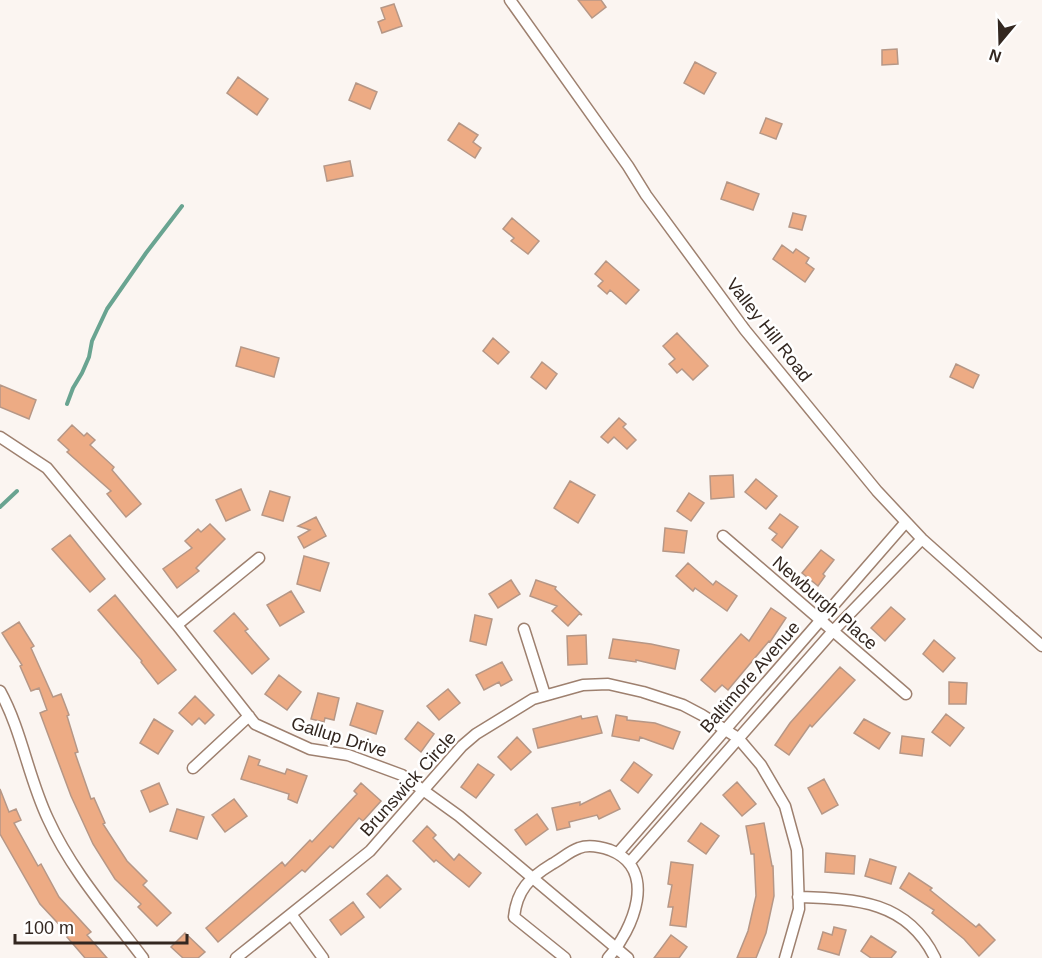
<svg xmlns="http://www.w3.org/2000/svg" width="1042" height="958" font-family="Helvetica,sans-serif">
  <rect width="100%" height="100%" fill="#fbf5f1"/>
  <g fill="none" stroke-linecap="round" stroke-linejoin="round">
    <!-- stream -->
    <path stroke="#69a491" stroke-width="4" d="M67,404L73,388L82,373L89,357L92,341L107,309L146,253L182,206
      M0,507L17,491"/>
  </g>
  <!-- building -->
  <path fill="#edab84" stroke="#b69786" stroke-width="1.5" d="M578,0H601L606,7L592,18Z
    M394,4L402,26L382,33L378,22L385,19L381,8Z
    M897,49L898,64L882,65V50Z
    M695,62L716,73L704,94L684,83Z
    M238,77L268,99L257,115L227,93Z
    M356,83L377,92L370,109L349,100Z
    M766,118L782,124L776,139L760,133Z
    M459,123L478,135L473,142L481,148L475,158L448,140Z
    M350,161L353,176L327,181L324,166Z
    M727,182L759,194L753,210L721,199Z
    M793,213L806,216L802,230L789,227Z
    M512,218L539,241L528,254L511,241L514,238L503,229Z
    M782,245L793,253L796,249L809,258L806,263L814,269L805,282L773,259Z
    M606,261L639,290L626,304L610,290L607,294L598,286L603,281L595,274Z
    M677,333L708,366L693,380L682,369L677,373L669,364L675,359L663,346Z
    M493,338L509,352L498,364L483,351Z
    M241,347L279,358L274,377L236,366Z
    M542,362L557,374L546,389L531,377Z
    M956,364L979,375L973,388L950,377Z
    M0,385L36,400L29,419L0,407Z
    M619,418L626,424L623,427L636,440L627,449L614,437L608,443L601,437Z
    M72,425L84,436L87,433L95,440L90,445L114,467L112,470L141,504L126,517L107,494L111,491L67,452L69,450L58,440Z
    M733,475L734,497L711,499L710,476Z
    M756,479L777,496L766,509L745,492Z
    M570,481L595,495L578,523L554,508Z
    M241,489L250,510L226,521L216,500Z
    M270,491L290,497L283,521L262,515Z
    M689,493L704,503L691,521L677,511Z
    M780,514L798,527L782,548L772,540L777,534L769,528Z
    M316,517L326,536L304,548L298,537L310,530L298,526Z
    M210,524L225,539L196,568L199,571L177,588L163,569L192,548L185,541L198,529L201,532Z
    M665,528L687,531L684,553L663,551Z
    M70,535L105,579L90,592L52,549Z
    M821,550L834,560L823,574L825,576L818,586L802,573Z
    M304,556L329,563L320,591L297,584Z
    M688,563L713,585L716,581L737,596L727,611L695,588L693,591L676,576Z
    M511,580L520,594L498,608L489,594Z
    M536,580L556,587L555,589L582,615L579,614L568,626L552,611L557,606L530,596Z
    M291,591L304,612L280,626L267,605Z
    M115,595L176,670L158,684L141,662L142,661L98,610Z
    M891,607L905,619L885,641L871,628Z
    M771,608L786,618L770,642L769,641L728,690L722,685L715,692L701,680L741,634L749,641Z
    M234,613L248,629L245,631L269,659L252,674L214,631Z
    M475,615L492,619L486,645L470,641Z
    M19,622L34,646L31,648L53,697L61,694L69,715L67,716L78,752L75,753L91,799L94,798L105,823L103,824L127,861L147,881L143,885L171,913L157,926L138,907L141,904L115,879L93,844L71,796L40,713L47,710L39,688L31,691L20,666L22,665L2,633Z
    M586,635L587,664L568,665L567,636Z
    M613,639L651,644L679,650L675,669L636,660V662L609,658Z
    M934,640L955,658L943,672L923,654Z
    M502,662L512,680L501,686L499,682L484,690L476,675Z
    M840,667L855,680L812,727L810,725L789,755L775,745L790,723Z
    M279,675L301,692L287,710L265,694Z
    M949,682L967,683L966,704H949Z
    M448,689L460,703L439,720L427,706Z
    M318,693L339,698L334,720L325,718L324,722L311,719Z
    M195,696L214,715L205,724L199,718L192,725L179,713Z
    M357,703L383,711L376,734L350,725Z
    M946,714L964,728L950,746L932,732Z
    M616,715L627,717V720L655,723L680,732L673,749L640,737L639,741L612,736Z
    M581,716L582,719L597,716L602,733L538,748L533,729Z
    M154,719L173,731L158,754L140,743Z
    M864,719L890,733L879,749L854,733Z
    M418,722L434,734L421,752L405,739Z
    M902,736L924,739L922,756L900,753Z
    M517,737L531,752L511,770L498,757Z
    M249,756L260,760L258,765L285,774L287,769L307,776L297,803L288,799L289,794L241,779Z
    M634,762L652,775L638,793L621,780Z
    M478,764L494,775L476,798L461,787Z
    M824,779L838,805L822,814L808,788Z
    M737,782L756,804L742,816L723,795Z
    M159,783L168,804L150,812L141,791Z
    M361,783L381,801L363,821L359,818L333,848L330,846L305,872L302,870L218,942L206,928L282,862L285,866L310,840L312,842L357,794L354,791Z
    M0,789L9,812L16,809L21,820L14,823L38,866L41,864L59,897L91,932L87,935L107,958H85L67,937L69,935L40,904L0,834Z
    M610,790L620,809L599,819L597,815L569,822L570,827L557,830L552,808L580,802V805Z
    M234,799L247,816L225,832L212,815Z
    M177,809L204,817L197,839L170,831Z
    M537,814L548,829L526,845L515,830Z
    M701,823L719,836L706,854L688,841Z
    M764,823L772,866H773L774,896L766,933L756,958H737L748,931L756,896L754,854H751L746,826Z
    M427,826L436,835L433,838L454,860L459,854L481,873L469,887L436,860L434,862L413,841Z
    M826,853L855,856L854,874L825,872Z
    M870,859L896,867L891,884L865,876Z
    M671,862L693,865L686,927L670,925L673,907H668L672,885L668,884Z
    M909,873L932,888L930,890L976,927L979,924L995,940L979,956L964,939L932,913L934,910L900,888Z
    M387,875L401,889L380,908L367,894Z
    M353,902L364,917L341,935L330,920Z
    M834,927L846,930L839,955L818,949L823,932L832,935Z
    M185,933L205,952L198,958H183L171,947Z
    M671,935L687,947L679,958H654Z
    M871,936L896,952L891,958H871L861,951Z"/>
  <g fill="none" stroke-linecap="round" stroke-linejoin="round">
    <defs>
      <path id="street" d="M510,0L628,166L646,195L745,330L877,491L922,539L1042,646
        M0,437L47,468L177,625L255,724L310,749L348,755L402,775L459,816L628,958
        M723,536L906,694
        M177,625L259,558
        M524,629L545,695
        M0,691C22,731 28,777 48,819C71,870 109,913 143,958
        M193,768L249,716
        M618,853L906,522
        M630,862L833,631L922,539
        M798,897C855,899 907,900 935,958
        M291,914L323,958
        M236,958L370,851L462,746L476,734L533,699L583,685L608,684L643,692L683,705L702,715L738,738L761,765L785,806L797,850L799,909L785,958
        M565,958L514,917C517,890 529,878 552,864C561,859 570,851 579,848C589,844 601,847 610,850C659,869 633,930 608,958"/>
    </defs>
    <!-- street casing -->
    <use href="#street" stroke="#9e806f" stroke-width="13"/>
    <!-- street -->
    <use href="#street" stroke="#fff" stroke-width="10"/>
  </g>
  <g text-anchor="middle" stroke-width="5" stroke-linejoin="round" paint-order="stroke">
    <!-- street labels -->
    <g font-size="18" fill="#332720" stroke="#fff">
      <text transform="translate(769 330) rotate(52)" y="6">Valley Hill Road</text>
      <text transform="translate(825 603) rotate(41)" y="6">Newburgh Place</text>
      <text transform="translate(750 677) rotate(-49)" y="6">Baltimore Avenue</text>
      <text transform="translate(339 737) rotate(17)" y="6">Gallup Drive</text>
      <text transform="translate(408 784) rotate(-48)" y="6">Brunswick Circle</text>
    </g>
  </g>
  <!-- north arrow -->
  <g transform="translate(1000 42) rotate(199)" stroke="#ffffff" stroke-width="4.5" paint-order="stroke">
  <path d="M0-4.5L10 22L0 15L-10 22Z" fill="#332720"/>
  <text y="-9" font-size="16" font-weight="bold" text-anchor="middle" fill="#332720">N</text>
  </g>
  <!-- scale -->
  <path d="M15 934v9h172v-9" fill="none" stroke="#332720" stroke-width="3"/>
  <text x="24" y="934" font-size="18" fill="#332720" stroke="#ffffff" stroke-width="4.5" paint-order="stroke">100 m</text>
</svg>
